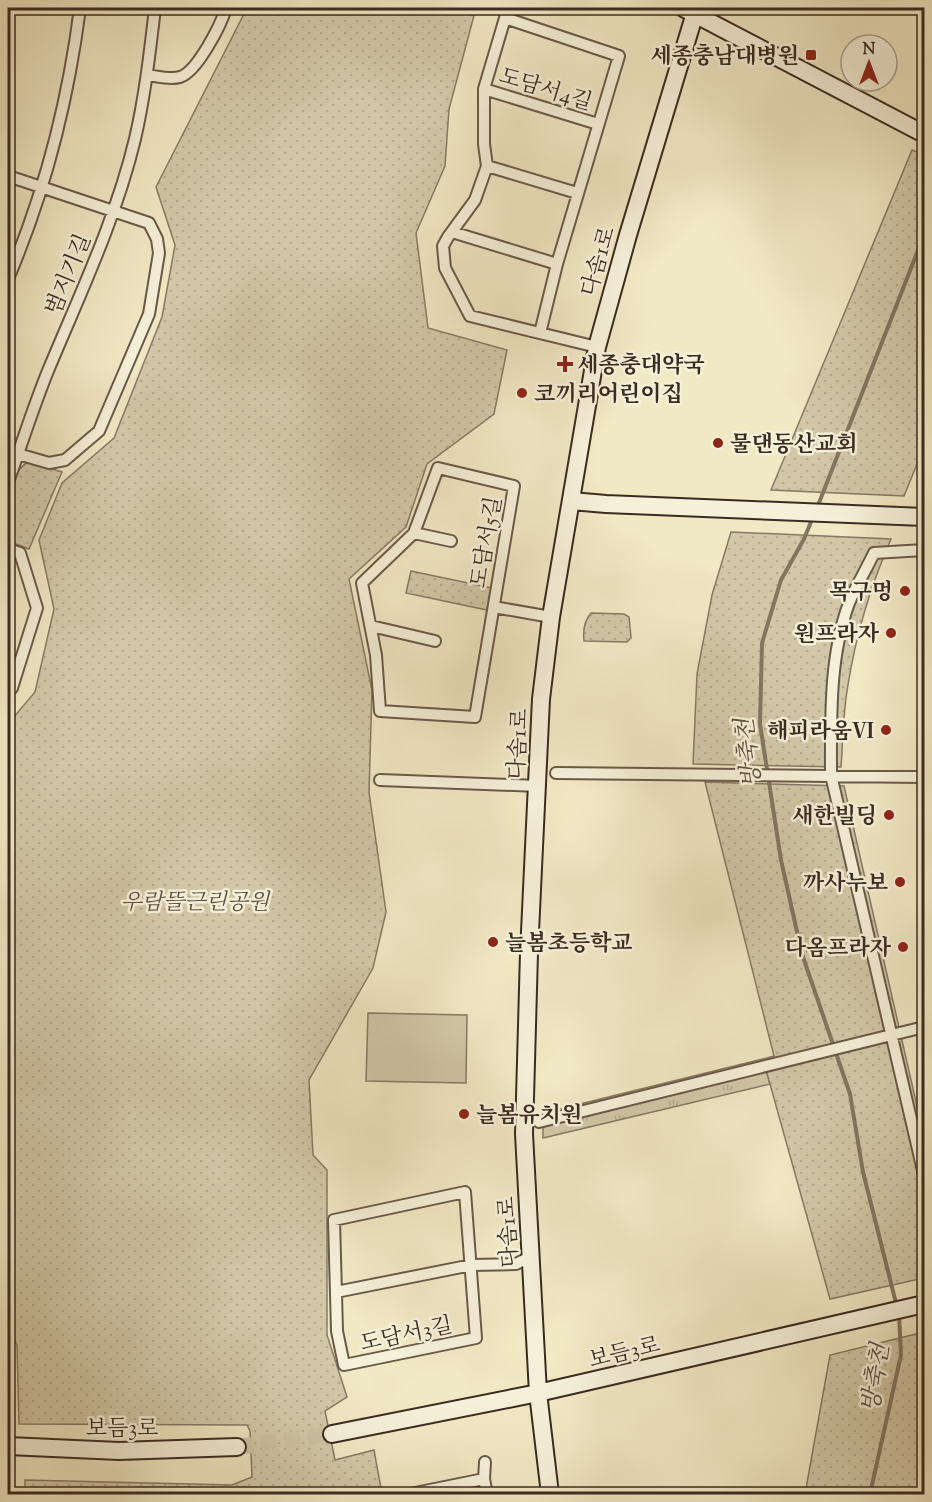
<svg xmlns="http://www.w3.org/2000/svg" width="932" height="1502" font-family="'Sorts Mill Goudy','Noto Serif KR',serif">
  <defs>
    <pattern id="grass-tufts" width="24" height="20" patternUnits="userSpaceOnUse" patternTransform="scale(1.5)"><rect width="24" height="20" fill="#d2c8a8"/><path d="M3 7l-1-3M5 7V3M7 7l1-3M15 17l-1-3M17 17v-4M19 17l1-3" fill="none" stroke="#b5ac90"/></pattern>
    <pattern id="park-dots" width="8" height="8" patternUnits="userSpaceOnUse" patternTransform="scale(1.5)"><rect width="8" height="8" fill="#d2c8a8"/><path d="M2 2h.1M6 6h.1" fill="none" stroke="#b5ac90" stroke-width="1.8" stroke-linecap="round"/></pattern>
  </defs>
  <rect width="100%" height="100%" fill="#f1e8c4"/>
  <filter id="stains"><feTurbulence type="fractalNoise" baseFrequency=".00333" numOctaves="4"/><feColorMatrix values="0 0 0 0 .2 0 0 0 0 .09 0 0 0 0 .02 0 0 0 .5 -.17"/></filter>
  <radialGradient id="worn" r=".72"><stop offset=".6" stop-color="#630" stop-opacity="0"/><stop offset="1" stop-color="#630" stop-opacity=".3"/></radialGradient>
  <!-- grass -->
  <path fill="url(#grass-tufts)" stroke="#867a64" stroke-width="1.5" d="M763,1059L770,1084L543,1138V1113Z"/>
  <!-- park -->
  <path fill="url(#park-dots)" stroke="#867a64" stroke-width="1.5" d="M247,8H476L449,109L445,166L416,233L428,328L507,350L494,414L427,464L406,527L349,579L372,690L369,792L386,912L373,968L309,1080L313,1155L327,1170V1335L347,1397L325,1411L335,1460L374,1450L382,1494H25V1480L232,1485L252,1477L250,1431L247,1425L19,1424L17,1345L8,1328V724L35,692L54,609L39,540L62,483L114,438L162,317L175,245L156,187Z
    M912,150L924,155V447L904,496L771,490Z
    M28,462L62,472L29,549L8,541C8,515 3,478 28,462Z
    M731,532L891,539C871,585 856,634 848,685C843,712 843,740 841,767L693,764L697,674L712,595Z
    M411,571L492,588L487,610L406,593Z
    M591,613L624,614L629,617L631,638L627,642L584,641C583,630 584,622 591,613Z
    M705,782L844,786L924,1137V1278L830,1299L763,1059L774,1056Z
    M924,1332V1494H805L830,1355Z"/>
  <!-- garden -->
  <path fill="#d2c8a8" stroke="#867a64" stroke-width="1.5" d="M368,1013L467,1015L466,1083L366,1081Z"/>
  <g fill="none" stroke-linecap="round" stroke-linejoin="round">
    <!-- stream -->
    <path stroke="#837661" stroke-width="4" d="M817,508L924,235
      M813,517L804,539L781,580L762,643L760,724L781,860L802,954L850,1094L863,1172L897,1307
      M870,1494L901,1355L899,1314"/>
    <!-- secondary-tunnel -->
    <path stroke="#ccc2a3" stroke-width="16" stroke-dasharray="16 8" stroke-linecap="butt" d="M237,1447L332,1434"/>
    <defs>
      <path id="street" d="M508,8L484,89V144L487,166L475,200L448,237L443,246L445,268L470,316L597,347
        M505,18L619,56L557,264L540,333
        M147,75C157,76 170,80 180,77C197,72 221,25 226,8
        M484,89L598,124
        M487,166L577,193
        M8,176L149,223L157,239L159,253L149,314L99,431L65,460L49,463L18,454
        M452,232L557,264
        M8,279C45,192 68,102 80,8
        M438,468L514,486L475,717L380,711L376,655L362,583L414,533Z
        M8,482C22,444 34,404 50,366C81,292 116,218 135,139C145,96 150,51 155,8
        M414,533L451,541
        M8,549L20,553L37,608L12,688H8
        M924,550L874,553C866,570 856,586 849,603C829,657 831,718 831,775L924,1175
        M494,607L551,617
        M371,626L435,641
        M556,773L924,777
        M380,780L538,786
        M539,1122L924,1027
        M465,1192L476,1338L344,1365L337,1331L334,1220Z
        M336,1292L472,1265L516,1264L532,1256
        M484,1479L485,1462
        M410,1494L484,1479L487,1494"/>
      <path id="secondary" d="M683,8L924,134
        M571,501L606,504L924,517
        M332,1434L538,1393L924,1304
        M8,1446L119,1451L237,1447
        M550,1494L538,1393L524,1134L529,953L541,699L551,617L597,347L628,235L695,13"/>
    </defs>
    <!-- street casing -->
    <use href="#street" stroke="#685a49" stroke-width="14"/>
    <!-- secondary casing -->
    <use href="#secondary" stroke="#3a2b20" stroke-width="20"/>
    <!-- street -->
    <use href="#street" stroke="#f6f0d9" stroke-width="10"/>
    <!-- secondary -->
    <use href="#secondary" stroke="#f6f0d9" stroke-width="16"/>
  </g>
  <!-- markers -->
  <g fill="#8f2418" stroke="#f6f0d9" stroke-width="2">
    <rect x="805" y="49" width="12" height="12" rx="3"/>
    <path d="M562 355h6v6h6v6h-6v6h-6v-6h-6v-6h6z"/>
    <circle cx="522" cy="393" r="6"/>
    <circle cx="718" cy="443" r="6"/>
    <circle cx="905" cy="591" r="6"/>
    <circle cx="891" cy="633" r="6"/>
    <circle cx="886" cy="730" r="6"/>
    <circle cx="889" cy="815" r="6"/>
    <circle cx="900" cy="882" r="6"/>
    <circle cx="493" cy="942" r="6"/>
    <circle cx="903" cy="947" r="6"/>
    <circle cx="464" cy="1114" r="6"/>
  </g>
  <g text-anchor="middle" stroke-width="5" stroke-linejoin="round" paint-order="stroke">
    <!-- poi labels -->
    <g font-size="22" font-weight="bold" fill="#3a2b20" stroke="#f6f0d9" text-anchor="end">
      <text x="799" y="63">세종충남대병원</text>
      <text x="577" y="372" text-anchor="start">세종충대약국</text>
      <text x="534" y="401" text-anchor="start">코끼리어린이집</text>
      <text x="730" y="451" text-anchor="start">물댄동산교회</text>
      <text x="893" y="599">목구멍</text>
      <text x="879" y="641">원프라자</text>
      <text x="874" y="738">해피라움Ⅵ</text>
      <text x="877" y="823">새한빌딩</text>
      <text x="888" y="890">까사누보</text>
      <text x="505" y="950" text-anchor="start">늘봄초등학교</text>
      <text x="891" y="955">다옴프라자</text>
      <text x="476" y="1122" text-anchor="start">늘봄유치원</text>
    </g>
    <!-- street labels -->
    <g font-size="22" fill="#3a2b20" stroke="#f6f0d9">
      <text transform="translate(546 88) rotate(17)" y="8">도담서4길</text>
      <text transform="translate(597 261) rotate(-74)" y="8">다솜1로</text>
      <text transform="translate(67 274) rotate(-68)" y="8">범지기길</text>
      <text transform="translate(485 542) rotate(-80)" y="8">도담서5길</text>
      <text transform="translate(517 744) rotate(-87)" y="8">다솜1로</text>
      <text transform="translate(507 1232) rotate(-93)" y="8">다솜1로</text>
      <text transform="translate(406 1333) rotate(-12)" y="8">도담서3길</text>
      <text transform="translate(624 1351) rotate(-13)" y="8">보듬3로</text>
      <text x="122" y="1435">보듬3로</text>
    </g>
    <!-- park labels -->
    <g font-size="22" font-style="italic" fill="#605242" stroke="#f6f0d9">
      <text x="195" y="909">우람뜰근린공원</text>
    </g>
    <!-- water labels -->
    <g font-size="24" font-style="italic" fill="#5e5040" stroke="#f6f0d9">
      <text transform="translate(748 753) rotate(-97)" y="8">방축천</text>
      <text transform="translate(875 1378) rotate(-81)" y="8">방축천</text>
    </g>
  </g>
  <!-- margin -->
  <rect width="932" height="1502" fill="none" stroke="#f1e8c4" stroke-width="30"/>
  <rect x="9" y="9" width="914" height="1484" fill="none" stroke="#3a2b20" stroke-width="3"/>
  <rect x="15" y="15" width="902" height="1472" fill="none" stroke="#3a2b20" stroke-width="1.5"/>
  <!-- north arrow -->
  <g transform="translate(869 63)"><circle r="28" fill="#f6f0d9" stroke="#aba18f" stroke-width="1.5"/>
  <path d="M0-4.5L10 22L0 15L-10 22Z" fill="#8f2418"/>
  <text y="-9" font-size="16" font-weight="bold" text-anchor="middle" fill="#3a2b20">N</text>
  </g>
  <rect width="100%" height="100%" filter="url(#stains)"/>
  <rect width="100%" height="100%" fill="url(#worn)"/>
</svg>
